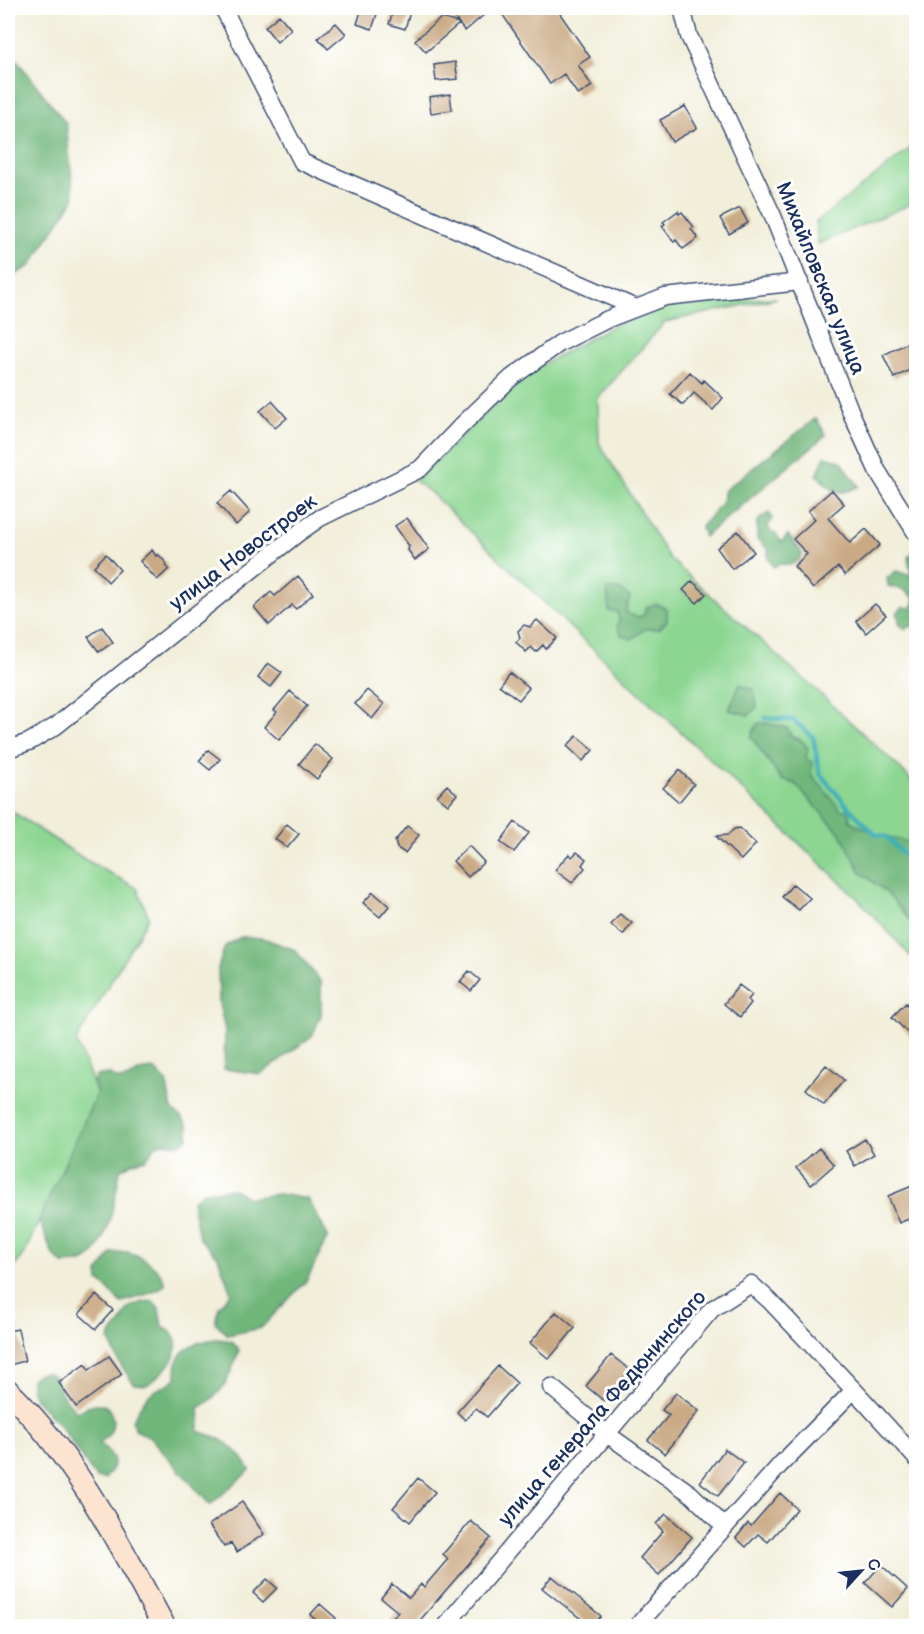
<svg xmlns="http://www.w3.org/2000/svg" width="924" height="1634" font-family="'Balsamiq Sans',sans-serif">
  <rect width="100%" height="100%" fill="#fff"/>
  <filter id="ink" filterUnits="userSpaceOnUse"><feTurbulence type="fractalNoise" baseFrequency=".0167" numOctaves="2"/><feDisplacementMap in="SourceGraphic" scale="12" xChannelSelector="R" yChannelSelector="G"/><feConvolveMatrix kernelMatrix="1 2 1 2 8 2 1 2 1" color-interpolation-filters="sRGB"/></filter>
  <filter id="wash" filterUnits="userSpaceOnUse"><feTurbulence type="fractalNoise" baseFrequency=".008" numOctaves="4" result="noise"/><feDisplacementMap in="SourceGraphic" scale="24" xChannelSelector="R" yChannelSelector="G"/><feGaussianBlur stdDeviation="1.35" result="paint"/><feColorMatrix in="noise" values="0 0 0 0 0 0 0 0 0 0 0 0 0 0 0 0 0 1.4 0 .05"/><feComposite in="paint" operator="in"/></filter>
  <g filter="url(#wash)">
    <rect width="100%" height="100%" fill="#f1eed9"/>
    <!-- green -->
    <path fill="#8cd692" stroke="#548278" stroke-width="1.5" d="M916,144V202L818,244L816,222Z
      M777,298L665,322L598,398L599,443L669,558L828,701L905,773L916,787V962L857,898L577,634L431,493L415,481L529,372L616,324L686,301Z
      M8,809L86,860L137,888L149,917L76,1041L97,1093L26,1250L8,1277Z"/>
    <!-- forest -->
    <path fill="#71b77c" stroke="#46736d" stroke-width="1.5" d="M8,49L66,123L74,199L30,266L8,279Z
      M816,418L826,435L704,537L701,527L721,504L725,490Z
      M825,456L841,461L859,486C837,498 833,491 817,475Z
      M769,513L772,518L768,527L770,531L776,533L781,542L788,535L802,553L799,559L791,565L780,564L774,567L768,558V549L757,539V522L762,517Z
      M916,550V624L906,629L900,625L897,613L903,607L911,608L915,599L904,590L888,586L887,578L896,571L911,575L908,557Z
      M607,589H618L630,597L626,609L628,614L638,617L644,615L646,607L657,604L667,609V621L659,629H645L632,639L621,635L617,625L619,621L618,612L609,611Z
      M740,684L754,690L757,707L749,715L729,710Z
      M758,723H766L787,728L791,736L801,740L808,748L806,758L813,763L811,774L842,811L849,808L850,821C875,834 889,839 916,843V928L887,893L861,872L841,834L794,783L782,780L751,737Z
      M241,937L263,938L295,950L321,982V1015L312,1036L261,1074L224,1069L225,1030L219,1004L218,968L225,946Z
      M154,1069L166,1081L172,1109L182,1118L188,1126V1138L179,1145L166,1143L157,1144L146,1159L133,1162L120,1170C116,1193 108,1255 81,1262C76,1264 69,1263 63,1264L53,1255L39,1220L97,1093L93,1082L96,1076L108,1074L119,1080L129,1078L140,1071Z
      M234,1189L248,1198L278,1194L308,1199L328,1236L307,1280L261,1328L228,1335L215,1322L219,1307L231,1293L218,1257L199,1238L192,1202L203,1192Z
      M128,1252C143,1257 161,1267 165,1284C155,1295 135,1296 122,1303C111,1296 110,1288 99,1281L98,1273L112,1253Z
      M153,1301L159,1308L162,1327C167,1329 172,1332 174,1336C185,1355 159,1376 147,1385L134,1384L118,1361L109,1340L113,1332L122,1321L128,1308L142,1302Z
      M217,1339L232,1341L239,1350C229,1378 226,1392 199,1408L200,1421L198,1431C222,1438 238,1447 250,1470L210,1505L149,1436L135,1430L132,1421C137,1412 142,1402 149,1395C157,1388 168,1386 176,1378C176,1373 176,1364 178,1359C185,1344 203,1341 217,1339Z
      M47,1373L55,1377L58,1389L76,1412C83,1409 90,1404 98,1404C112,1404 116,1422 110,1433C108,1436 103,1440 100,1443C116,1460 119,1459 105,1479L96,1478L62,1428L35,1399L31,1387V1379L38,1374Z"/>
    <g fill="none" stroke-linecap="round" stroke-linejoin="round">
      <!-- stream -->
      <path stroke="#3eaeb8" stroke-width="4.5" d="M765,718L793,720L813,737L820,774L849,808L875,834L887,837L916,868"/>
    </g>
    <g id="blocks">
      <!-- building -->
      <path fill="#caaa85" d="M362,8H379L372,29L357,24Z
        M394,8H411L405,29L389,24Z
        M445,8H492L465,31L459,24L426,52L415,40L441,18L459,23Z
        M498,8H556L590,57L578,65L592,86L578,95L564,74L550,84Z
        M279,15L291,29L277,42L265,27Z
        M336,23L346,34L328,49L318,38Z
        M455,62L458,79L436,81L434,65Z
        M450,94L452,110L431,113L429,97Z
        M685,106L697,128L672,142L660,120Z
        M740,208L748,223L729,234L720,218Z
        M678,211L679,214L682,212L694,227L691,229L698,238L683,249L676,240L674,242L662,226L665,224L663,222Z
        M912,341L916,351V367L894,378L883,355Z
        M690,372L702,383L704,380L723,398L713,410L694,393L683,405L670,394Z
        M272,401L287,418L275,428L260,411Z
        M832,490L844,504L828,518L850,543L866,529L880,545L845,575L838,567L813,589L794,566L807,554L793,539L815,519L808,511Z
        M231,491L250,512L236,525L217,503Z
        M407,518L429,549L415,560L408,550L409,546L395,526Z
        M738,531L754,552L732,569L717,548Z
        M152,550L156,556L158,554L167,564L166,566L169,569L157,580L140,561Z
        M106,554L120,570L108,582L94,566Z
        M298,576L313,594L296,609L292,605L269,625L254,607L271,592L275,596Z
        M692,581L706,594L697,603L683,590Z
        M875,604L886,615L866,633L856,621Z
        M537,620L557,638L546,649L543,645L536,652L531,647L526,652L516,642L520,638L518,631L524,625L530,627Z
        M102,627L113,642L99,652L88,637Z
        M268,663L282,673L271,687L258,677Z
        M509,672L529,688L519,700L499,685Z
        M367,690L384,704L372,719L355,704Z
        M290,691L307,706L279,740L264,727L277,712L274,710Z
        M577,736L593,750L583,761L567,746Z
        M315,744L333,759L317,779L299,764Z
        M208,750L220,759L210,770L199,761Z
        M679,770L694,784L679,802L663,788Z
        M447,785L457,794L448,805L437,796Z
        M515,822L529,833L514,852L500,842Z
        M287,824L299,834L287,848L275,839Z
        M407,826L419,835L405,853L397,848L395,841Z
        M739,828L756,844L741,860L716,836L728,835L734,829Z
        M469,846L484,862L468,877L453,861Z
        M577,852L586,859L582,865L585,868L572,883L555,870L569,854L572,857Z
        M793,884L810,898L799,910L782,897Z
        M373,892L389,906L380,917L363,903Z
        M620,914L632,923L623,935L611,925Z
        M469,971L480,980L471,991L460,982Z
        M739,985L752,995L748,1000L751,1003L740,1017L724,1004Z
        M906,1003L916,1014V1041L892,1017Z
        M826,1065L844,1080L824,1105L806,1089Z
        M865,1139L874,1154L855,1166L846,1151Z
        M819,1148L834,1165L811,1185L796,1168Z
        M912,1186L916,1197V1216L899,1223L888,1196Z
        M96,1295L113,1310L96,1329L79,1314Z
        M556,1312L575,1328L549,1359L530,1343Z
        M18,1329L25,1361L9,1365L8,1356V1331Z
        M611,1355L630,1370L604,1401L586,1386Z
        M109,1356L122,1374L76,1407L59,1383L85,1364L89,1370Z
        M498,1366L517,1383L487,1417L476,1408L465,1420L457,1412Z
        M676,1393L699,1411L665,1454L648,1440L669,1415L662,1410Z
        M725,1449L744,1463L718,1496L700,1482Z
        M418,1478L435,1492L410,1522L393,1508Z
        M780,1493L797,1509L768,1542L758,1534L746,1547L736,1538L748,1523L751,1526Z
        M242,1502L264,1534L237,1552L231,1543L224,1547L209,1525Z
        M666,1514L692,1537L659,1575L640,1558L663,1531L656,1524Z
        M471,1521L491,1538L415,1626H386L398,1612L381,1598L392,1584L409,1598L421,1584L424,1587L448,1559L443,1554Z
        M881,1565L908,1589L892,1607L865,1583Z
        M552,1576L601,1616L593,1626H590L542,1588Z
        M267,1579L277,1588L263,1602L253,1593Z
        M320,1604L336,1618L329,1626H324L310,1615Z"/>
    </g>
  </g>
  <g filter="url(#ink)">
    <use href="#blocks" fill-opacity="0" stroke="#3b4c70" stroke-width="1.5"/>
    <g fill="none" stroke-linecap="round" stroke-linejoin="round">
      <defs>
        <path id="street" d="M223,8L302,162L636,308
          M682,8L689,36L773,216L852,415L877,470L916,533
          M8,749L29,742L56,726L297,534L320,518L420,469L463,424L511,378L560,343L608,319L665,297L800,282
          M551,1387L607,1434L691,1494L725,1527
          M445,1626L712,1309L751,1284L770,1301L854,1390
          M637,1626L780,1465L854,1390L916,1458"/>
        <path id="secondary" d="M8,1391C76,1457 119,1544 164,1626"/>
      </defs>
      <!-- street casing -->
      <use href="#street" stroke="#3b4c70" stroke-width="19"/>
      <!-- secondary casing -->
      <use href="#secondary" stroke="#3b4c70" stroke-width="25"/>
      <!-- street -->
      <use href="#street" stroke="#fff" stroke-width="16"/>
      <!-- secondary -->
      <use href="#secondary" stroke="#fde4d1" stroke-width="22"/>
    </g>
  </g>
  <g text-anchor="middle" stroke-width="6" stroke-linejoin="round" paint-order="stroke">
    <!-- street labels -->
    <g font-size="21" fill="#1b2f5e" stroke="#fff">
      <text transform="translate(821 278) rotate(68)" y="7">Михайловская улица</text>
      <text transform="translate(243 552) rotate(-37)" y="7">улица Новостроек</text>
      <text transform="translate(602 1408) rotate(-49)" y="7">улица генерала Федюнинского</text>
    </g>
  </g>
  <!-- margin -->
  <rect width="924" height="1634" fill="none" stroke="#fff" stroke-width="30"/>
  <!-- north arrow -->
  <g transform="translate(861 1571) rotate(63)" stroke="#ffffff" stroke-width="4.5" paint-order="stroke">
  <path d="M0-4.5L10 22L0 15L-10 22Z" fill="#1b2f5e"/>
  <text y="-9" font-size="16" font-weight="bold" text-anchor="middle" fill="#1b2f5e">С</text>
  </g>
</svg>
